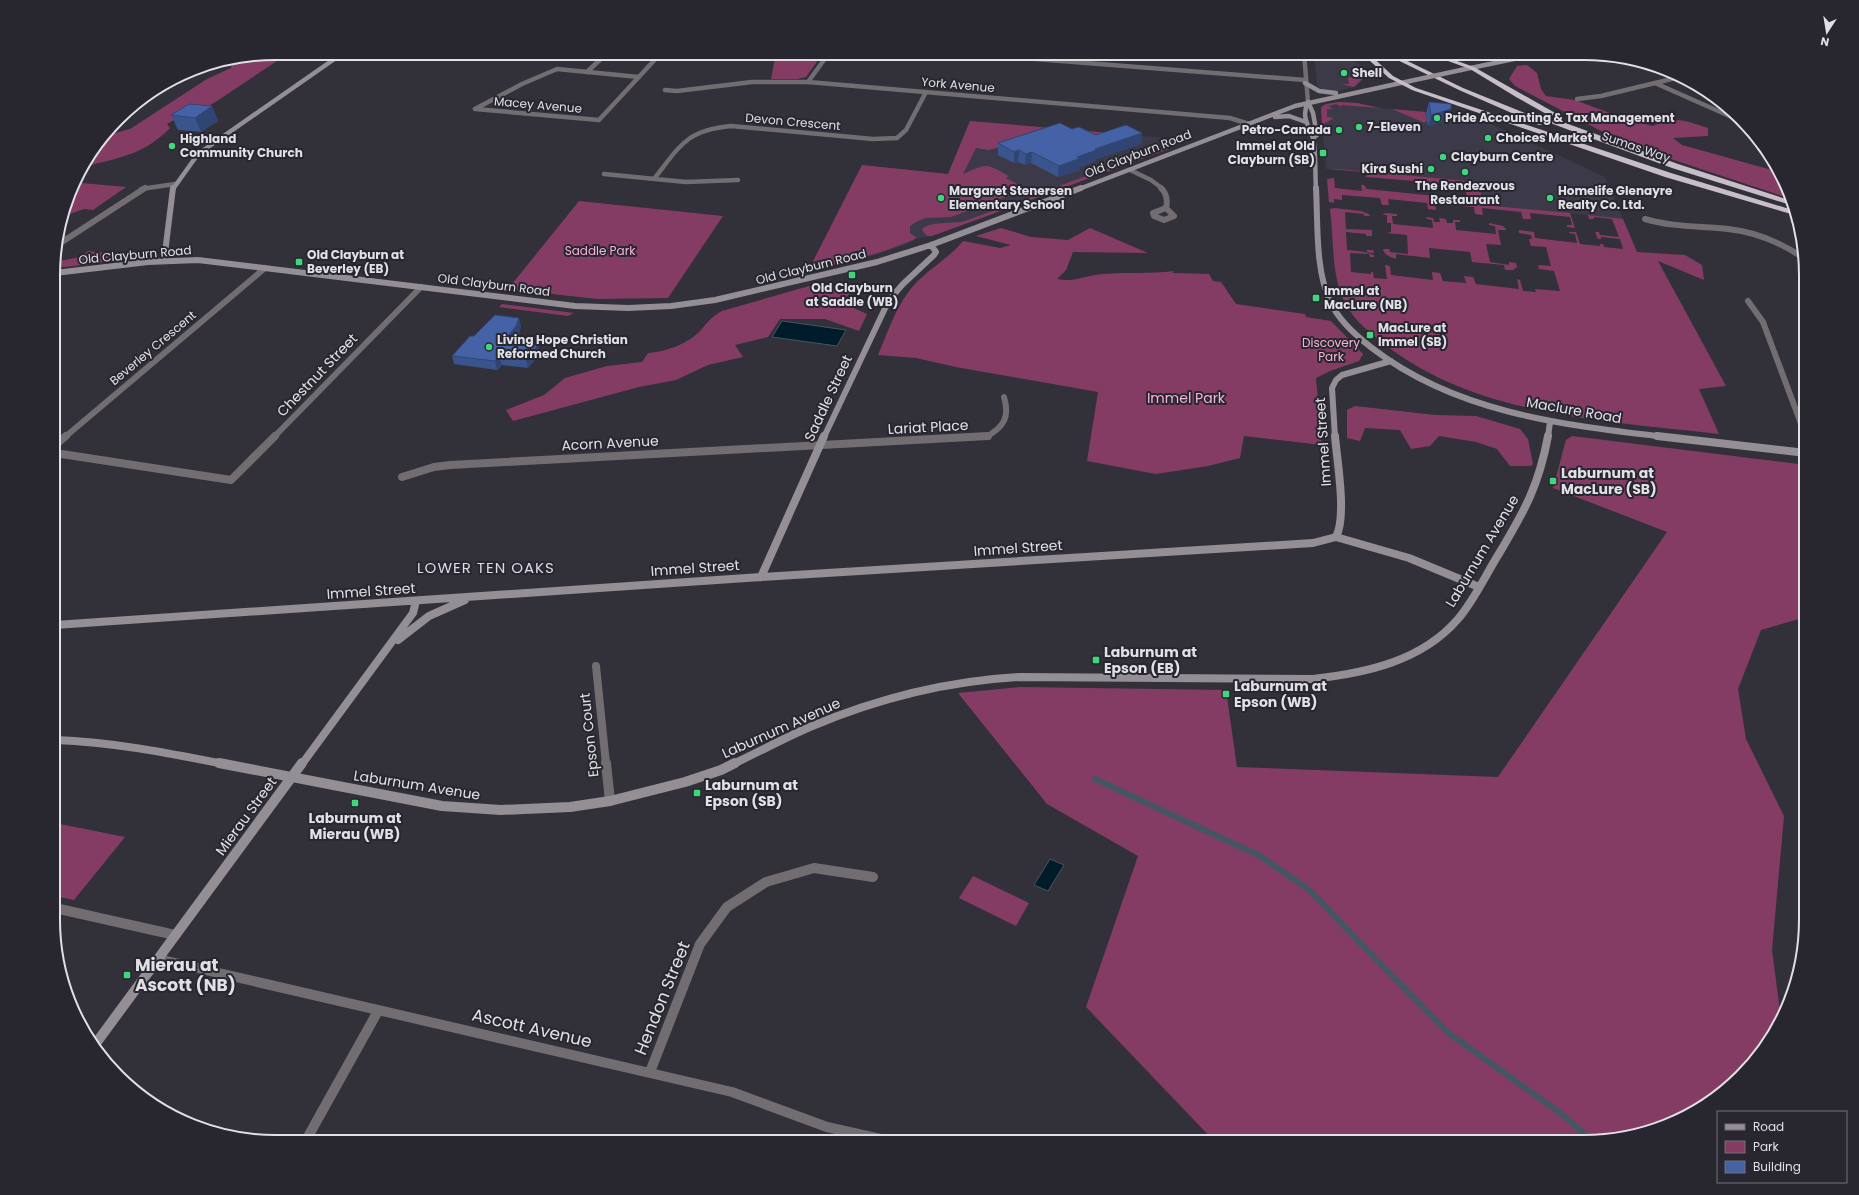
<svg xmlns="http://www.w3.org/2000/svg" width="1859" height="1195" font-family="Poppins,sans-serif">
  <rect width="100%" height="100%" fill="#32313a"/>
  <!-- built -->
  <path fill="#3c3a49" d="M1314,53H1344L1370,72L1354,87L1338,91L1321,89L1317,85Z
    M1339,102L1357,103L1380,108L1474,116L1605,177L1623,219L1484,205L1478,182L1326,169L1321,109L1326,104Z
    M970,121L1190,140L1024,202L932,236L915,239L912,242L879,254L808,271L862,165L948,174Z"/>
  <!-- green -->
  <path fill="#853c64" d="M275,53H289L214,103L194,113L184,114L167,124L170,128C144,155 118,158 83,167L108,135L130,129L207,79L231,68L233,61Z
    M776,53H823L806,77L797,79H771Z
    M1527,65L1537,73L1541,89L1546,96L1575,100L1628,120L1653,126C1674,115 1687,121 1708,128V136L1673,138L1682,145L1779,172L1791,199L1626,144L1515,86L1509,79L1517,66Z
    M1357,67L1363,68L1370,72L1354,87L1341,84H1349L1348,78L1354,76V70L1358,71Z
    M1339,102L1357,103L1380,108L1341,105V107L1336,104L1328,106L1333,109H1327V117L1334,118L1322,125L1321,107L1326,104Z
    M1392,109L1425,112L1427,121L1424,122L1437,128Z
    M970,121L1122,134L1021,141L989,150L976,148L963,174C988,163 985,163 1009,176L1006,178L1027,189L951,217L925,218L916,222L910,226V233L917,238C882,254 845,262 808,271L862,165L948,174Z
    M1164,148L1169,149L1060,189L1056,187Z
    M1328,169H1339L1478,182L1484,205L1570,213L1575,228L1567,227V225H1572L1570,217L1530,213L1531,219H1523L1521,212L1482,208L1483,215L1475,214L1474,207L1435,204L1436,210L1428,209L1427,203L1388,199L1389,205H1382L1380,198L1342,195V200L1334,199V203L1329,202L1327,179L1334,178L1335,188L1362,191L1361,185H1364L1367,189L1465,199L1467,198L1466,192H1469L1468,187L1464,185L1365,177L1367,176V172Z
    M78,174L81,183L126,187L93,210L84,209L64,216Z
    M1048,191L1050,193L932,236H927L922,230C926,221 955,224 965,221Z
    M579,201L723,216L668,298L597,299L508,289Z
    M1334,208L1361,211L1369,214L1370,216H1364V214L1345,212L1346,229L1372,230V236H1366V234L1346,232L1347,250L1367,252V250H1373L1374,253L1364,252L1374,255V257H1370L1369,254L1350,253L1351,272L1371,274V272H1373L1374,278L1387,279L1385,265L1390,266L1391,275L1433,280L1432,272L1440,273L1443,281L1466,283L1464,276L1473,277L1476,284L1519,289L1517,279L1520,280L1523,291L1536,292L1535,289L1560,291L1554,271L1539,269L1538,265L1551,266L1546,247L1531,246L1529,239H1532L1531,235L1519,233V230L1534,232L1535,238L1577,243L1575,234L1569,233V232H1576L1580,244L1600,246V244H1603L1604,247L1623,249L1620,239L1601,237V239H1598L1595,232H1599L1600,235L1619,237L1612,219L1594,217V219H1589L1588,215L1623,219L1637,252L1685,255L1702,265L1704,280L1658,261L1726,386L1699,389L1719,434C1603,420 1472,417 1378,339C1364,328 1352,317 1344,301C1331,274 1334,238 1330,209Z
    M1386,213L1397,214V216H1392L1393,224L1433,228L1432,220L1427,219L1426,217L1433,218L1434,222H1440L1439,218L1446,219L1447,223H1453V220H1460V222H1455L1456,230L1496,234L1495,226L1489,225V223L1503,226L1507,230H1498L1501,245L1486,244L1490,262L1509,265V262L1516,263L1517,267L1513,270H1505L1504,265L1472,262L1470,252L1429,248L1430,258L1396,254V259C1390,257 1384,255 1383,249H1389L1390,252L1408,254L1407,235L1387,233L1391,232V223H1387V215H1382Z
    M1001,228L1031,237L1068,240L1090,228L1148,253L1073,252L1066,270L1057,279C1072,283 1087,275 1103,274C1126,272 1150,274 1174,271L1172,273L1209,274L1213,281L1221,282L1236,304L1305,314L1306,317L1331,321L1363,354L1359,361L1330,371L1316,378L1322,445L1244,436L1240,458L1208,466L1156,474L1087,461L1098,392L956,367L916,358L878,355C889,330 896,305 915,284C930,268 949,258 963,241L1000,248L1011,245L976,236Z
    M88,251L113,254L112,257L100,263L55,268V262L80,257Z
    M809,286H844L853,291L840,302L867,314L859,331L825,319H780L768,337L735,345L743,357L708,365L676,380L639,387L513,421L506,410L544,395L565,378L607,366L642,362L648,353C665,352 687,344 699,332C707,323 712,316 722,311Z
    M502,304L574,313L568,316L499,307Z
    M1355,406L1435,415L1476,416L1520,429L1528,439L1533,464L1531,466H1510L1497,449L1476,442L1439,436L1430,446L1411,449L1400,430L1365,428L1360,441L1347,438V410Z
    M1572,436L1806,465V617L1761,630L1738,689L1746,739L1784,816L1772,950L1781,1019L1769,1043L1741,1077L1695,1112L1642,1134L1598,1142H1215L1086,1007L1138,856L1047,804L958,693L1020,687L1226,690L1237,767L1498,777L1667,532L1553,488L1566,440Z
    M55,823L125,837L74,900L55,896Z
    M973,876L1029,903L1016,926L959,898Z"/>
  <!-- water -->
  <path fill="#001b2a" stroke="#435662" d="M782,321L846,330L837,346L772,337Z
    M1050,859L1064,865L1048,891L1034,885Z"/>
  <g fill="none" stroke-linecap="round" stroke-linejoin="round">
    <!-- stream -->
    <path stroke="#435662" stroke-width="6" d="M1095,779L1260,856L1308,889L1446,1031L1563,1115L1594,1142"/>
    <!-- street-far3 -->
    <path stroke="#716d71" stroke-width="4.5" d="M959,53L1305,80
      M1304,53L1308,102
      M587,72L607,53
      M808,82L829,53
      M1655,83L1734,118
      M665,90L677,91L752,82H808L1230,118L1249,124
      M1577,99L1601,96L1680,77
      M475,109L599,120L661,53
      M475,109L522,84L557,69L639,77
      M1130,170L1151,180L1163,189
      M604,174L686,182L738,180
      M654,179C680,146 686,130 731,126L873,139L897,138L906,130L926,92
      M141,189L175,184"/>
    <!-- street-far2 -->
    <path stroke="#716d71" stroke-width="6" d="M1161,188C1167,194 1168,200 1166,208
      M1166,208L1174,216L1164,220L1154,216L1153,213Z
      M1645,219C1672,227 1700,226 1728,229C1756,232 1782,243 1805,259
      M56,242H62L145,188
      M1748,301L1763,322L1806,437
      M65,437L265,268
      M274,437L421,287
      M986,437C1004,427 1010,417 1004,397"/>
    <!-- street-far1 -->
    <path stroke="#716d71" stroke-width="8" d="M55,445L66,436
      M55,453L231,480L275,436
      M402,477L434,467L450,465L988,436
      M596,666L606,764"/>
    <!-- street -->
    <path stroke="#716d71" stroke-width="10" d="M606,763L610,801
      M55,908L175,935
      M158,959L732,1092L827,1127L894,1142
      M650,1072L700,944L727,907L766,882L814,868L873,877
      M305,1142L378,1011"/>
    <!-- secondary-far3 -->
    <path stroke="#948e95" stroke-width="4.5" d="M1461,70L1543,53
      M1305,83L1319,91L1336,93
      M1308,102C1301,116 1308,125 1313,138C1316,146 1315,178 1316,189
      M1308,102L1313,113L1317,135L1313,138
      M1275,117L1289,116L1306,122
      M173,189L198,154L343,53
      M1079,189L1295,106L1410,81"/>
    <!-- secondary-far2 -->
    <path stroke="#948e95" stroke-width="6" d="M1316,188C1318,223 1315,269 1330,301C1338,320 1355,335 1372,348C1456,413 1563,425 1665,437
      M164,261L173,188
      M55,273L148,262L198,260L575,306L628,308L671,306L715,300L877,262L931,245L1081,188
      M824,437L889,300L903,284L934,255L936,252L931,245
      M1335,437L1332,388L1336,380L1342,375L1391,361
      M1548,437L1550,422"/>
    <!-- secondary-far1 -->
    <path stroke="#948e95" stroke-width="8" d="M1335,436C1337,461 1347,516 1336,537
      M1657,436L1806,453
      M761,577L824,436
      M55,625L761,577L1313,543L1336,537L1409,558L1479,587
      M398,640L429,616L465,600
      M55,740C113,742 168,753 224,764
      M302,764L413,613L416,601
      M733,764C759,752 784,738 810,727C876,699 948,681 1019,677L1313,679C1366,673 1422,661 1458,619C1475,599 1486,574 1500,552C1525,510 1539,485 1548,436"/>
    <!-- secondary -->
    <path stroke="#948e95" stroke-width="10" d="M219,763L442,806L501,810L570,807L610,801L685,782L721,770L735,763
      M94,1046L302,763"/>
    <!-- highway -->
    <path fill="#c7bec8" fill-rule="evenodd" d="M1361,53H1368L1393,76L1416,88L1671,173L1796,211L1798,216L1665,177L1412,90L1389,78Z
      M1383,53H1391L1463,88L1532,116V113H1538L1678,164L1792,201L1794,206L1672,168L1534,117L1546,123L1539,125L1459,90Z
      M1426,53H1435L1474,67L1557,114L1550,116L1516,97L1470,69Z"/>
    <!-- secondary-bridge -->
    <path stroke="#948e95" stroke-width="4.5" d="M1410,81L1461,70"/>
  </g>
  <!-- wall -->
  <path fill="#3a548e" d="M1429,102L1448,120L1428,126L1426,113Z
    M212,106L218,121L201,132L178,130L171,115Z
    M1072,129L1096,135L1142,133L1141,144L1096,159V161L1080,167V170L1058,177L1031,163L1025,165L1018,162L1014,163L998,155V143Z
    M521,326L519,335L512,342L540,354L528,368L502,365L497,370L454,364L452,356L474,336Z"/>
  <!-- shaded-wall -->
  <path fill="#304574" d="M212,106L218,121L201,132L195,118Z
    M1451,109L1448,120L1428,126L1431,115Z
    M1142,133L1141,144L1096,159V161L1080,167V170L1058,177L1059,166L1077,157L1095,149Z
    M1019,150L1018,162L1014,163V152Z
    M1032,152L1031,163L1025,165L1026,154Z
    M519,318L521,326L519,335L506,349L504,341Z
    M538,345L540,354L528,368L526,360Z
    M499,356L502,365L497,370L495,361Z"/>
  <!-- building -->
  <path fill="#4462a5" stroke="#304574" d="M1429,102L1451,104V109L1431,115Z
    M189,104L212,106L195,118L171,115Z
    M1060,123L1072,129L1079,127L1096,135L1126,125L1142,133L1095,149L1097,150L1077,157L1081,158L1059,166L1032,152L1026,154L1019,150L1014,152L998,143Z
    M495,315L519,318L516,326L504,341L538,345L526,360L499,356L495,361L452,356L470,336H474Z"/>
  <!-- markers -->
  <g fill="#3ed77d" stroke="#282730" stroke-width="1.5">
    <circle cx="1344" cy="73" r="4"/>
    <circle cx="1437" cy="118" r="4"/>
    <circle cx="1359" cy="127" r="4"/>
    <circle cx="1339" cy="130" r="4"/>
    <circle cx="1488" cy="138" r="4"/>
    <circle cx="172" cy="146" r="4"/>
    <rect x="1319" y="149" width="8" height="8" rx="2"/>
    <circle cx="1443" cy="157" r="4"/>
    <circle cx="1431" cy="169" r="4"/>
    <circle cx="1465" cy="172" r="4"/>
    <circle cx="941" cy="198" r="4"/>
    <circle cx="1550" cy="198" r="4"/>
    <rect x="295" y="258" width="8" height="8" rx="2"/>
    <rect x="848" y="271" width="8" height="8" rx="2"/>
    <rect x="1312" y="294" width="8" height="8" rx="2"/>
    <rect x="1366" y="331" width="8" height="8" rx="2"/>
    <circle cx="489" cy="347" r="4"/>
    <rect x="1549" y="477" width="8" height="8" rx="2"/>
    <rect x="1092" y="656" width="8" height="8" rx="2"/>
    <rect x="1222" y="690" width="8" height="8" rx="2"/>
    <rect x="693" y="789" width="8" height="8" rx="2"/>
    <rect x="351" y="799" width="8" height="8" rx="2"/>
    <rect x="123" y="971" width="8" height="8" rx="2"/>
  </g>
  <g text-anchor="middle" stroke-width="4" stroke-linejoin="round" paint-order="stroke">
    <!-- far-poi labels -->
    <g font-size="12" font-weight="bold" fill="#e0e0e6" stroke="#282730" text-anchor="start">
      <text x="1352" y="77">Shell</text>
      <text x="1445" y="122">Pride Accounting &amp; Tax Management</text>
      <text x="1367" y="131">7-Eleven</text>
      <text x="1331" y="134" text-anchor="end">Petro-Canada</text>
      <text x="1496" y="142">Choices Market</text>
      <text x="180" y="143">Highland<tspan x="180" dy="14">Community Church</tspan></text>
      <text x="1315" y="150" text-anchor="end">Immel at Old<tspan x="1315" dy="14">Clayburn (SB)</tspan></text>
      <text x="1451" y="161">Clayburn Centre</text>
      <text x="1423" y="173" text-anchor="end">Kira Sushi</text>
      <text x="1465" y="190" text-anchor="middle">The Rendezvous<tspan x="1465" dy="14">Restaurant</tspan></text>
      <text x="949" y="195">Margaret Stenersen<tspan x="949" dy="14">Elementary School</tspan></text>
      <text x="1558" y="195">Homelife Glenayre<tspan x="1558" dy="14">Realty Co. Ltd.</tspan></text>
      <text x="307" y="259">Old Clayburn at<tspan x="307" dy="14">Beverley (EB)</tspan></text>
      <text x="852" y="292" text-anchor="middle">Old Clayburn<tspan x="852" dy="14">at Saddle (WB)</tspan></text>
      <text x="1324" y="295">Immel at<tspan x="1324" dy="14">MacLure (NB)</tspan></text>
      <text x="1378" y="332">MacLure at<tspan x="1378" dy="14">Immel (SB)</tspan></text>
      <text x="497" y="344">Living Hope Christian<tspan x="497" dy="14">Reformed Church</tspan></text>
    </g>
    <!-- far-street labels -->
    <g font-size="12" fill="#e0e0e6" stroke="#282730">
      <text transform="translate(958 85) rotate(5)" y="4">York Avenue</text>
      <text transform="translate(538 105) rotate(5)" y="4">Macey Avenue</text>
      <text transform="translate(793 122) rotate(5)" y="4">Devon Crescent</text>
      <text transform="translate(1636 147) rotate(19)" y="4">Sumas Way</text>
      <text transform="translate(1138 154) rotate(-21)" y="4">Old Clayburn Road</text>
      <text transform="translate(135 255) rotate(-5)" y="4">Old Clayburn Road</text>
      <text transform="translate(811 267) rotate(-14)" y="4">Old Clayburn Road</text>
      <text transform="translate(494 285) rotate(7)" y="4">Old Clayburn Road</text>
      <text transform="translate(153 348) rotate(-40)" y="4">Beverley Crescent</text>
    </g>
    <!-- far-park labels -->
    <g font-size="12" fill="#f7b5d5" stroke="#282730">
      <text x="600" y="255">Saddle Park</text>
      <text x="1331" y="347">Discovery<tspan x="1331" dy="14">Park</tspan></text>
    </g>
    <!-- street labels -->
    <g font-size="14" fill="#e0e0e6" stroke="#282730">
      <text transform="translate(317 375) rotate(-46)" y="5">Chestnut Street</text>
      <text transform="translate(828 398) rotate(-65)" y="5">Saddle Street</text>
      <text transform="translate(1574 410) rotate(10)" y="5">Maclure Road</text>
      <text transform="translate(928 427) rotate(-3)" y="5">Lariat Place</text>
      <text transform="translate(1323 442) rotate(-94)" y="5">Immel Street</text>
      <text transform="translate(610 443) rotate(-3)" y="5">Acorn Avenue</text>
      <text transform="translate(1018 548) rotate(-4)" y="5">Immel Street</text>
      <text transform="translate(1482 551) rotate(-59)" y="5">Laburnum Avenue</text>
      <text transform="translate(695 568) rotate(-4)" y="5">Immel Street</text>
      <text transform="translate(371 591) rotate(-4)" y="5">Immel Street</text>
      <text transform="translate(781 728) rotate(-24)" y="5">Laburnum Avenue</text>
      <text transform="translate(589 735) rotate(-96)" y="5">Epson Court</text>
      <text transform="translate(417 785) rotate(9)" y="5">Laburnum Avenue</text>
      <text transform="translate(246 816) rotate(-54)" y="5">Mierau Street</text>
    </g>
    <!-- park labels -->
    <g font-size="14" fill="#f7b5d5" stroke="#282730">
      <text x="1186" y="403">Immel Park</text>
    </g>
    <!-- poi labels -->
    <g font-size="14" font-weight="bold" fill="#e0e0e6" stroke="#282730" text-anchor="start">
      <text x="1561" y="478">Laburnum at<tspan x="1561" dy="16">MacLure (SB)</tspan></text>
      <text x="1104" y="657">Laburnum at<tspan x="1104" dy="16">Epson (EB)</tspan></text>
      <text x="1234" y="691">Laburnum at<tspan x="1234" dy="16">Epson (WB)</tspan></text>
      <text x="705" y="790">Laburnum at<tspan x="705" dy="16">Epson (SB)</tspan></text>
      <text x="355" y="823" text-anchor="middle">Laburnum at<tspan x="355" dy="16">Mierau (WB)</tspan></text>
    </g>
    <!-- neighbourhood labels -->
    <g font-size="15" letter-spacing="1" fill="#dcdbe7" stroke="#282730">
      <text x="486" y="573">LOWER TEN OAKS</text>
    </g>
    <!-- near-poi labels -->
    <g font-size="17" font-weight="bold" fill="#e0e0e6" stroke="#282730" text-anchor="start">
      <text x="135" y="971">Mierau at<tspan x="135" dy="20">Ascott (NB)</tspan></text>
    </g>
    <!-- near-street labels -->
    <g font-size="17" fill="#e0e0e6" stroke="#282730">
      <text transform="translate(662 998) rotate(-68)" y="6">Hendon Street</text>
      <text transform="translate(532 1028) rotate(13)" y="6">Ascott Avenue</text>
    </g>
  </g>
  <!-- crop -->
  <path d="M0 0H1859V1195H0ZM275 60H1584A215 215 0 0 1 1799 275V920A215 215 0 0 1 1584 1135H275A215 215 0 0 1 60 920V275A215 215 0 0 1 275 60Z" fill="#282730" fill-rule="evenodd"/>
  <path fill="none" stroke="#e0e0e6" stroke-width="2" d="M275 60H1584A215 215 0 0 1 1799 275V920A215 215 0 0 1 1584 1135H275A215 215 0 0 1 60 920V275A215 215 0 0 1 275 60Z"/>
  <!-- legend -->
  <rect x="1717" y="1111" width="130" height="72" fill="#282730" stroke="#727179"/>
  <rect x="1725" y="1124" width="20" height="6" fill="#948e95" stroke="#727179"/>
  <text x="1753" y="1131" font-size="12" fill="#e0e0e6">Road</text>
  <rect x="1725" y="1141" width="20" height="12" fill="#853c64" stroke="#727179"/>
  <text x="1753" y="1151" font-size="12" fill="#e0e0e6">Park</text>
  <rect x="1725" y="1161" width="20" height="12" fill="#4462a5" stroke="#727179"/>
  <text x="1753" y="1171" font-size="12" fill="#e0e0e6">Building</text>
  <!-- north arrow -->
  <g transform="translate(1827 32) rotate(192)" stroke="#282730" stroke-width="3" paint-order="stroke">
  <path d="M0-3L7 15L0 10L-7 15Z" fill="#e0e0e6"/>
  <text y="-6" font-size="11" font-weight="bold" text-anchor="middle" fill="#e0e0e6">N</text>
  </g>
</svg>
